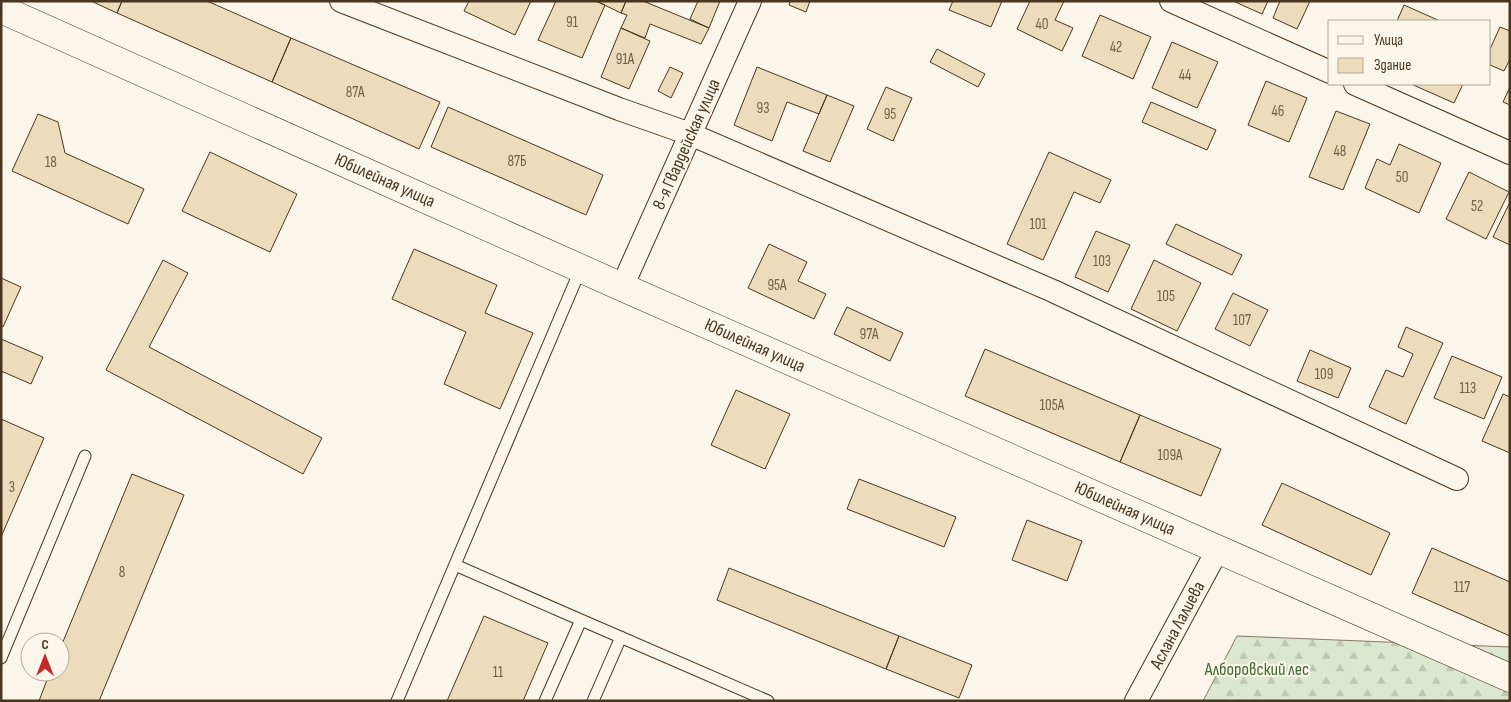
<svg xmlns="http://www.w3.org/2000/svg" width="1511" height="702" font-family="'Sofia Sans Condensed',sans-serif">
  <defs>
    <pattern id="forest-firs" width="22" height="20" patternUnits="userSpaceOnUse" patternTransform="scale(1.25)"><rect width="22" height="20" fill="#dce7d0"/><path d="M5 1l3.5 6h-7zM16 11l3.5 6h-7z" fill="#bec7b2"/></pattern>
  </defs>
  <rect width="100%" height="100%" fill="#fbf6e9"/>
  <!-- forest -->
  <path fill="url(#forest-firs)" stroke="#887966" d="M1237,636L1510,647V701H1203Z"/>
  <!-- building -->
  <path fill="#ecdcbc" stroke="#4a3520" d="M91,1H122L117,13Z
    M122,1H207L291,38L272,82L117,13Z
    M469,1H531L515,35L464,11Z
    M556,1H596L605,5L582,58L538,40Z
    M596,1H626L621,13Z
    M626,1H643L709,28L701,44L650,24L645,38L621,28L627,15L621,13Z
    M698,1H720L709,28L690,19Z
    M790,1H810L806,12L789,5Z
    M953,1H1002L991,27L949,10Z
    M1030,1H1064L1055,20L1073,28L1062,51L1017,29Z
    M1233,1H1268L1262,14Z
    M1280,1H1310L1297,29L1273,18Z
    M1404,5L1440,21H1397Z
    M1100,15L1151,37L1133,79L1082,56Z
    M1500,27L1510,31V59L1504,71L1490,65V49Z
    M621,28L650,41L629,89L601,77Z
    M291,38L440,102L419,149L272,82Z
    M1172,42L1218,62L1197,108L1152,88Z
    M937,49L985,74L978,87L930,62Z
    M670,67L683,73L671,98L658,91Z
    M757,67L827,95L819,114L787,102L772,141L734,125Z
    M1266,81L1307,98L1289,142L1248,125Z
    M1411,84H1463L1454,103Z
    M886,87L912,98L893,141L867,129Z
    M1510,87V105L1503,102Z
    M827,95L854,106L830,162L803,151Z
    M1151,102L1216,130L1207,150L1142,122Z
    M448,107L603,175L586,215L431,147Z
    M1336,111L1370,124L1343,190L1309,177Z
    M38,114L58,122L65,153L144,189L128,224L12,171Z
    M1399,144L1441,163L1419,213L1365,188L1377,159L1390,165Z
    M210,152L297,194L270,252L182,211Z
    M1049,152L1111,180L1100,203L1074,192L1043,260L1007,244Z
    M1469,172L1509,192L1486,239L1446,219Z
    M1510,202V245L1493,237Z
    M1176,224L1242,255L1232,275L1166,244Z
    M1096,231L1130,245L1108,292L1075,277Z
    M769,244L807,262L798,281L826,294L814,319L748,288Z
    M414,249L497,285L485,313L533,333L500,409L444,384L466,332L392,299Z
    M163,260L188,273L149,347L322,438L303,474L106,370Z
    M1154,260L1201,283L1177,331L1131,309Z
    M1,278L21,287L3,327L1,326Z
    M1233,293L1268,310L1250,346L1215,329Z
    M847,307L903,333L890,361L834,334Z
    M1406,327L1443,343L1406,424L1369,407L1386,370L1403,377L1413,354L1398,347Z
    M1,339L43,357L31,384L1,371Z
    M985,349L1140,415L1120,462L965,396Z
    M1310,350L1351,368L1338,398L1297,381Z
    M1452,356L1502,377L1484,419L1434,398Z
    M736,390L790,414L765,469L711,445Z
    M1503,394L1510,397V453L1482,441Z
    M1140,415L1221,449L1201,496L1120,462Z
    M1,419L44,438L1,537Z
    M132,474L184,495L99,701H39L50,672H60V649Z
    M859,479L956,517L944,547L847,509Z
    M1282,483L1390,533L1371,575L1262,525Z
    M1027,520L1082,541L1067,581L1012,560Z
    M1432,548L1510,582V636L1412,593Z
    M729,568L899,636L886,669L717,600Z
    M484,616L548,643L523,701H447Z
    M899,636L972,665L959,698L886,669Z"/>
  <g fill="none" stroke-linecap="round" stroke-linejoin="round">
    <defs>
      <path id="lane" d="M455,565L581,620L545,701
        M581,620L768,701
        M1,658L85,456
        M397,701L581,268
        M593,701L621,637"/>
      <path id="street" d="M341,1L619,109L690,134L1053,291L1457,479
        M1171,1L1330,72
        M1355,84L1510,153
        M622,287L750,1
        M1136,701L1218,549"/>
      <path id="secondary" d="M1,9L622,287L1510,678"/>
    </defs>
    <!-- lane casing -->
    <use href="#lane" stroke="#4a3520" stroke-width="13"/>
    <!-- street casing -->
    <use href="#street" stroke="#4a3520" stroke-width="24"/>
    <!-- secondary casing -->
    <use href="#secondary" stroke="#4a3520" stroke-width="29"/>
    <!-- lane -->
    <use href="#lane" stroke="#fbf6e9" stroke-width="11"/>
    <!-- street -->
    <use href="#street" stroke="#fbf6e9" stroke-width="22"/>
    <!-- secondary -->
    <use href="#secondary" stroke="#fbf6e9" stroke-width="28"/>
  </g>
  <g text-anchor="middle" stroke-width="4" stroke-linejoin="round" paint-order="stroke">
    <!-- number labels -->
    <g font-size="15" fill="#725f47">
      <text x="572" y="27">91</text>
      <text x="1042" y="29">40</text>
      <text x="1116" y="52">42</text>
      <text x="625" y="64">91А</text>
      <text x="1185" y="80">44</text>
      <text x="355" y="97">87А</text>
      <text x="763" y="113">93</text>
      <text x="1278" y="116">46</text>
      <text x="890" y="119">95</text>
      <text x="1340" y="156">48</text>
      <text x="517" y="166">87Б</text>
      <text x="51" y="167">18</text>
      <text x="1402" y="182">50</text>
      <text x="1477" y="211">52</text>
      <text x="1038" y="229">101</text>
      <text x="1102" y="266">103</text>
      <text x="777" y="290">95А</text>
      <text x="1166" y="301">105</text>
      <text x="1242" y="325">107</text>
      <text x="869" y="339">97А</text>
      <text x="1324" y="379">109</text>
      <text x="1468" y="393">113</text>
      <text x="1052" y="410">105А</text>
      <text x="1170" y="460">109А</text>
      <text x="12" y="492">3</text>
      <text x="122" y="577">8</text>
      <text x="1462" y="592">117</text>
      <text x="498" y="677">11</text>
    </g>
    <!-- street labels -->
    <g font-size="18" fill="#4a3520" stroke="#fbf6e9">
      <text transform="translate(686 144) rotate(-66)" y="6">8-я Гвардейская улица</text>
      <text transform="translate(385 180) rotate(24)" y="6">Юбилейная улица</text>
      <text transform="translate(755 345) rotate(24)" y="6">Юбилейная улица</text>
      <text transform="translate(1125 508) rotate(24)" y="6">Юбилейная улица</text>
      <text transform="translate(1177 625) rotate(-62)" y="6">Аслана Лалиева</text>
    </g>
    <!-- park labels -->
    <g font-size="18" fill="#436837" stroke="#fbf6e9">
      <text x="1257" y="675">Алборовский лес</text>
    </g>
  </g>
  <!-- border -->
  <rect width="1511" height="702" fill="none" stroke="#4a3520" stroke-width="5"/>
  <!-- legend -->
  <rect x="1328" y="20" width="162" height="65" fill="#fbf6e9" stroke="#b4a999"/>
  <rect x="1338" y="36" width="25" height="8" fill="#fbf6e9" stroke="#b4a999"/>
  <text x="1374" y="45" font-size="15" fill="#4a3520">Улица</text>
  <rect x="1338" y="58" width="25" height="15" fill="#ecdcbc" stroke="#b4a999"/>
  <text x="1374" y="70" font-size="15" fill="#4a3520">Здание</text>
  <!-- north arrow -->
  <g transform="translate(45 657)"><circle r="24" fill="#fbf6e9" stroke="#b4a999"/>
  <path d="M0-4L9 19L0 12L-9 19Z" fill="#c62828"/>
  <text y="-8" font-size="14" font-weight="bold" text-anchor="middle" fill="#4a3520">С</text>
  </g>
</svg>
